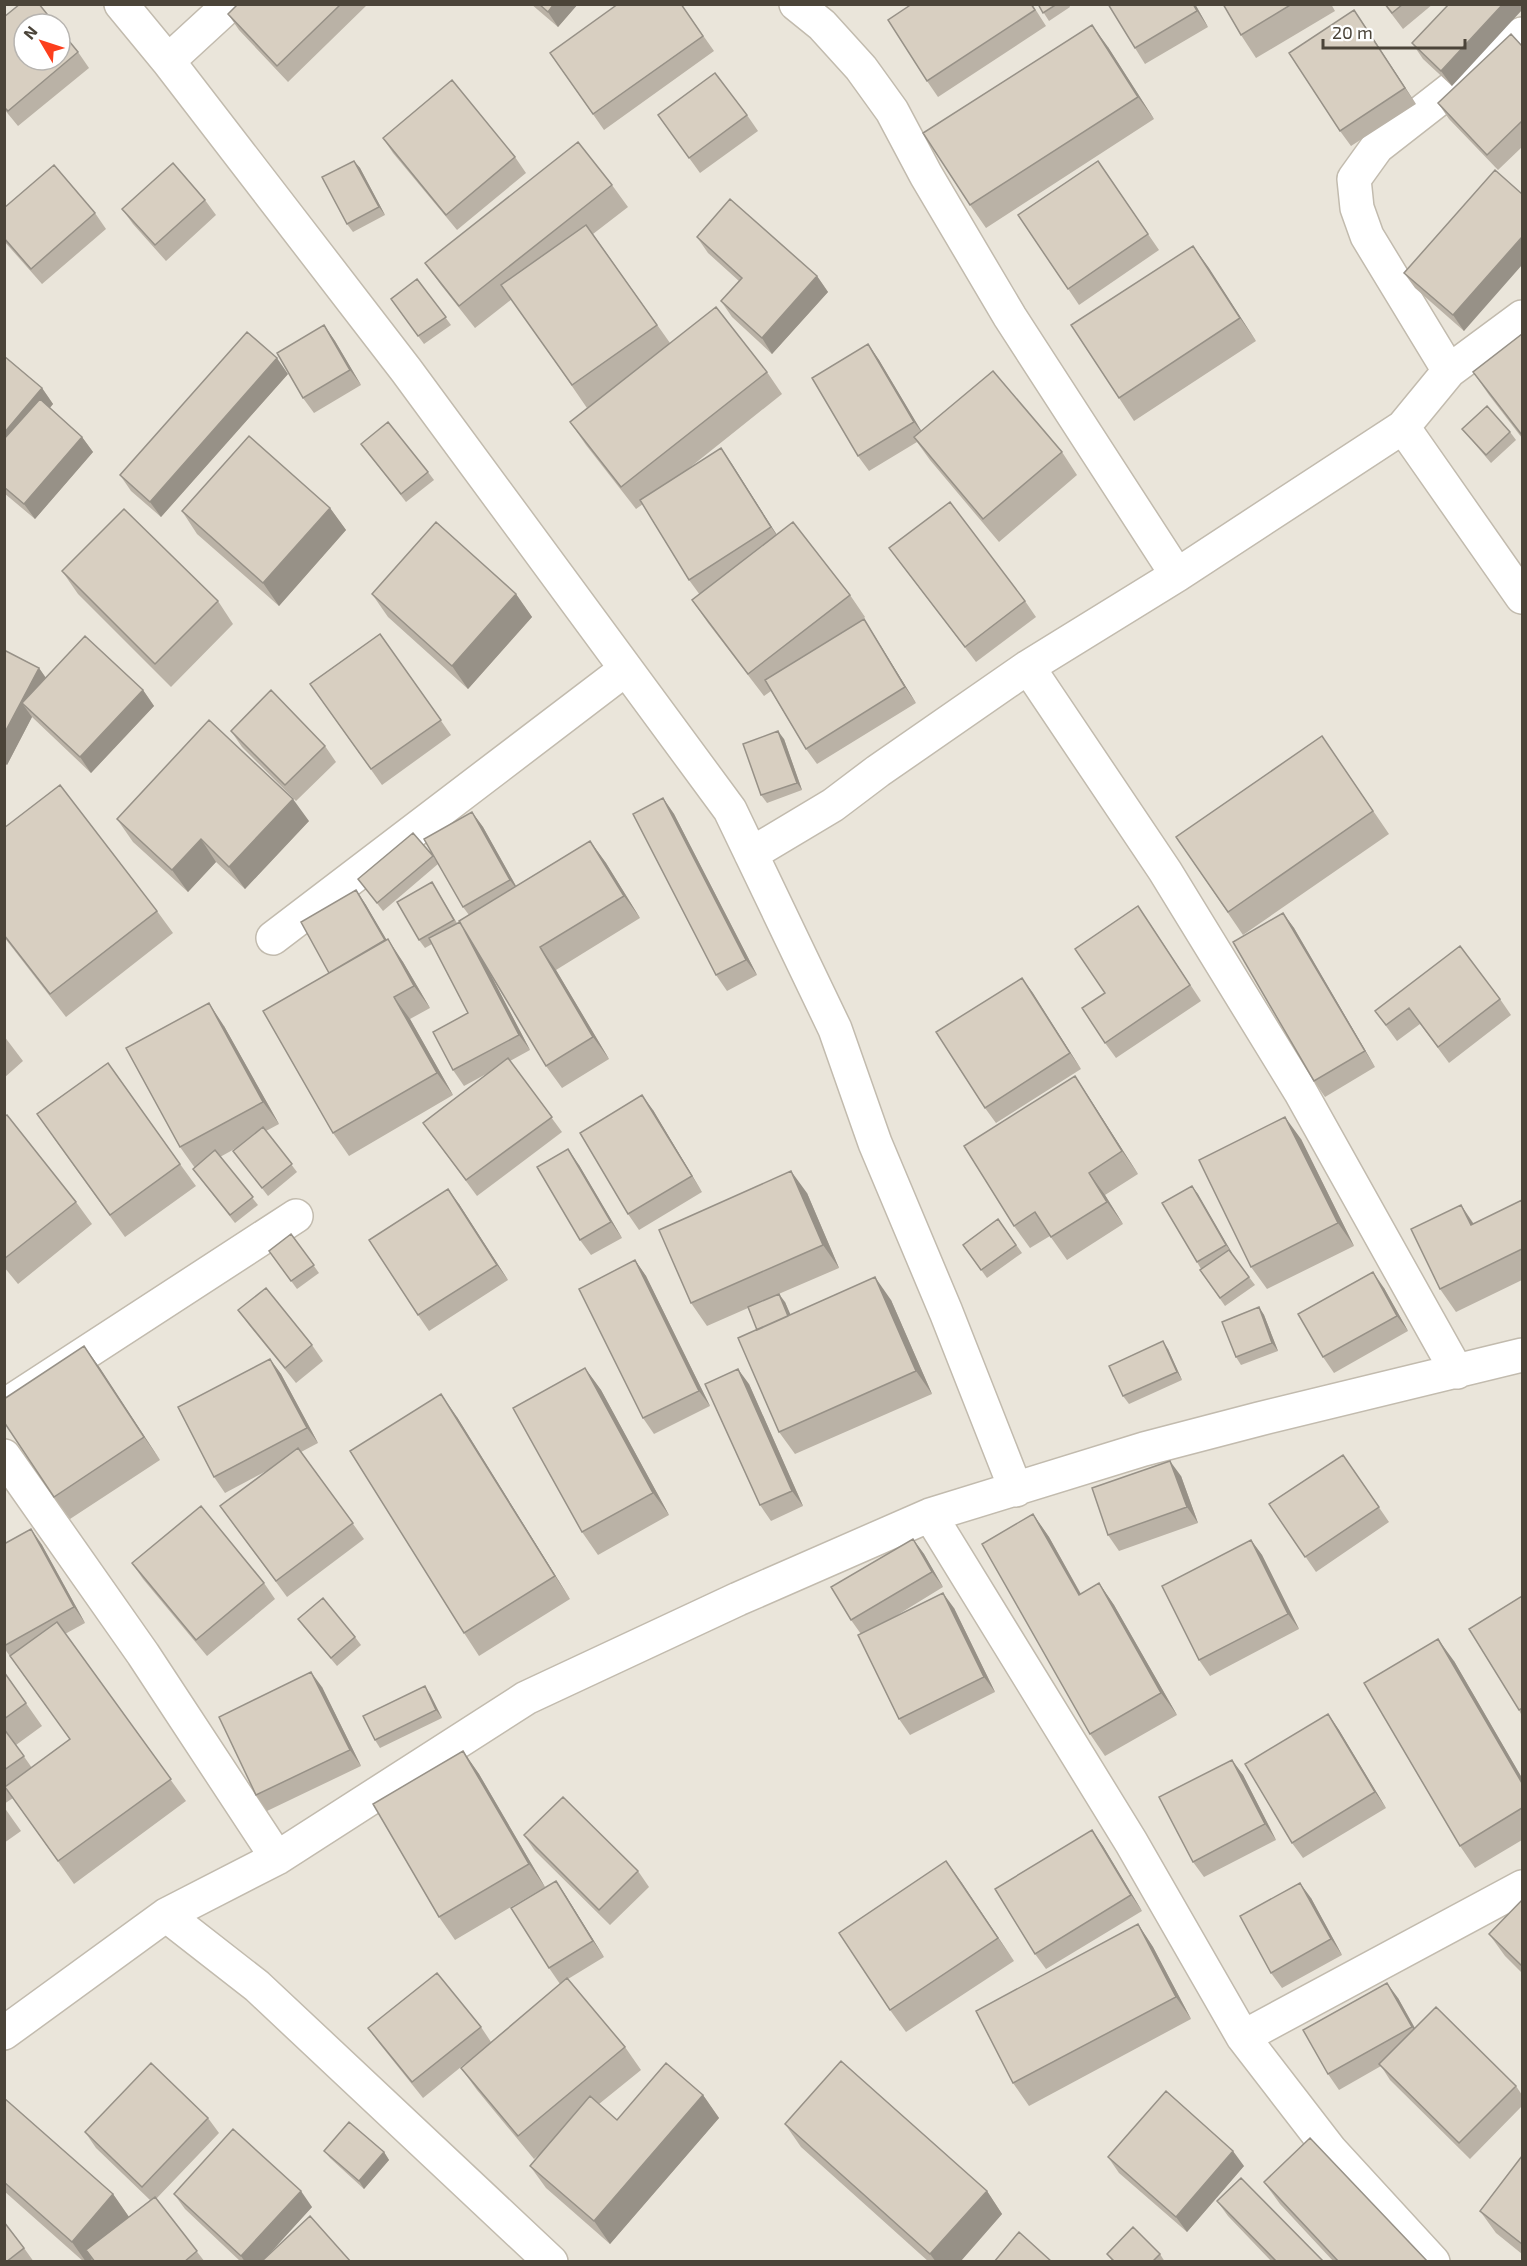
<svg xmlns="http://www.w3.org/2000/svg" width="1527" height="2266" font-family="'Exo 2',sans-serif">
  <rect width="100%" height="100%" fill="#f6f3ec"/>
  <!-- residential -->
  <path fill="#eae5da" fill-rule="evenodd" d="M5,5H1522V2261H5ZM24,24H60V60H24Z"/>
  <g fill="none" stroke-linecap="round" stroke-linejoin="round">
    <defs>
      <path id="street" d="M121,4L168,61
        M230,4L168,61L406,370L730,810L835,1029L875,1143L946,1312L1016,1490
        M796,4L822,25L861,68L892,111L926,175L1010,317L1177,575
        M1449,371L1367,236L1357,208L1354,179L1377,147L1522,34
        M1403,427L1522,597
        M1028,667L1165,871L1300,1091L1457,1372
        M751,854L833,805L878,771L1028,667L1177,575L1403,427L1449,371L1522,317
        M273,938L626,669
        M4,1406L296,1216
        M4,1456L143,1654L277,1858
        M930,1515L1131,1842L1243,2037L1331,2151L1433,2262
        M166,1915L257,1986L551,2262
        M4,2033L166,1915L277,1858L526,1698L738,1599L930,1515L1144,1449L1259,1419L1522,1355
        M1243,2037L1522,1887"/>
    </defs>
    <!-- street casing -->
    <use href="#street" stroke="#c2bbae" stroke-width="36"/>
    <!-- street -->
    <use href="#street" stroke="#fff" stroke-width="33"/>
  </g>
  <!-- wall -->
  <path fill="#bab2a6" d="M238,4H368L288,82L239,30L228,14Z
    M531,4H578L558,27Z
    M681,4L714,51L604,130L550,53Z
    M1032,4L1046,26L938,97L927,81Z
    M1038,4H1069L1070,7L1049,21Z
    M1195,4L1208,27L1145,64L1135,48Z
    M1223,4H1331L1335,11L1256,58L1241,35Z
    M1384,4H1433L1403,29Z
    M1449,4L1452,86L1423,59L1412,43Z
    M4,17L78,52L89,68L18,126L4,109Z
    M1365,26L1416,104L1351,146L1340,131Z
    M1522,46V147L1498,170L1449,119L1438,103Z
    M1108,47L1154,119L986,228L970,205Z
    M658,115H747L758,131L700,173Z
    M383,138L515,157L526,173L457,230L393,153Z
    M354,161L360,168L385,215L353,232L347,224Z
    M1098,161L1159,250L1079,305L1018,215Z
    M612,185L628,207L593,234L670,343L767,372L782,394L683,473L721,448L777,535L850,595L865,617L860,622L874,635L916,703L817,764L806,749L771,691L764,696L708,623L692,600L700,595L689,580L643,504L636,509L586,445L570,422L599,400L587,408L512,299L475,328L441,285L425,263Z
    M1522,194L1464,331L1415,288L1404,273Z
    M205,200L216,215L166,261L133,224L122,209Z
    M4,208L95,213L106,229L42,284L4,241Z
    M697,237L817,276L828,292L772,354L732,317L721,301L739,281L708,253Z
    M1193,246L1256,341L1134,421L1119,398Z
    M417,279L451,325L424,344L391,299Z
    M324,325L335,341L361,385L314,413L303,398Z
    M1522,334V438L1489,395L1473,372Z
    M868,344L879,360L921,431L1062,452L1077,475L999,542L930,460L917,442L869,471L858,456Z
    M4,356L42,388L53,404L50,408L82,437L93,452L35,519L4,493Z
    M288,374L161,517L131,491L120,475Z
    M1462,429L1510,432L1516,440L1491,463L1468,436Z
    M361,444L428,472L434,480L406,502Z
    M330,508L346,530L279,606L197,534L182,511Z
    M889,548L1025,601L1036,617L976,662Z
    M62,571L218,601L233,624L171,687L78,594Z
    M372,594H516L532,617L468,689L388,617Z
    M380,634L451,735L382,785L310,684Z
    M4,650L39,668L46,678L143,690L154,706L91,773L32,717L7,765L4,763Z
    M231,731L325,746L336,762L296,801L242,747Z
    M1322,736L1389,834L1243,935L1176,837Z
    M784,739L802,790L767,803L761,795Z
    M663,798L674,814L757,975L727,991L716,975Z
    M472,812L483,827L516,886L590,841L606,863L640,918L556,970L609,1059L562,1088L546,1066L484,962L530,1050L510,1061L562,1132L477,1196L423,1123L488,1073L464,1086L453,1070L468,1013L432,944L425,948L419,940L432,882L457,923L469,915L463,907Z
    M117,819L309,821L245,889L216,862L188,892L133,842Z
    M4,828L157,911L173,933L66,1017L4,937Z
    M433,856L438,864L383,911L358,879Z
    M356,890L366,905L386,940L403,962L430,1008L410,1019L453,1095L349,1156L333,1133L329,973Z
    M1283,913L1294,928L1375,1067L1325,1097L1314,1081Z
    M1149,922L1201,1001L1116,1058L1105,1043V993Z
    M1022,978L1081,1069L996,1123L985,1108Z
    M1500,999L1511,1015L1449,1063L1420,1024L1397,1041L1375,1011Z
    M224,1026L279,1124L266,1131L297,1172L268,1196L233,1151L238,1147L220,1157L258,1205L235,1223L199,1177L193,1169L195,1168L180,1147Z
    M4,1036L23,1061L4,1078Z
    M1075,1076L1090,1099L1138,1174L1105,1195L1123,1224L1067,1260L1050,1236L1030,1248L1014,1226Z
    M653,1110L702,1192L639,1230L628,1214Z
    M4,1117L76,1202L92,1224L18,1284L4,1267Z
    M53,1137L180,1164L196,1186L125,1237Z
    M1301,1139L1354,1246L1267,1289L1251,1267Z
    M579,1165L622,1238L591,1255L580,1240Z
    M1192,1186L1232,1253H1231L1255,1285L1225,1306L1200,1270L1201,1269L1197,1262Z
    M807,1193L839,1268L767,1299L785,1302L790,1315L891,1300L932,1394L795,1454L779,1432L757,1330L748,1308L707,1326L691,1303Z
    M1522,1200V1280L1456,1312L1440,1289L1461,1205L1474,1224Z
    M459,1204L508,1280L429,1331L418,1315Z
    M998,1219L1022,1253L987,1278L963,1245Z
    M291,1234L319,1273L297,1289L269,1251Z
    M635,1260L646,1276L710,1406L654,1434L643,1418Z
    M1384,1288L1408,1331L1334,1373L1323,1357Z
    M1259,1307L1264,1315L1278,1351L1241,1365L1236,1357Z
    M238,1310L312,1345L323,1361L296,1383L249,1325Z
    M84,1346L160,1460L70,1519L54,1497Z
    M1168,1349L1182,1380L1129,1404L1123,1396Z
    M270,1359L281,1374L318,1443L301,1452L364,1539L287,1597L220,1506L272,1468L225,1493L214,1477Z
    M585,1368L601,1390L669,1515L598,1555L582,1532Z
    M749,1384L803,1506L771,1521L760,1505Z
    M457,1417L570,1599L479,1656L464,1633Z
    M1343,1455L1389,1522L1316,1572L1269,1504Z
    M1181,1476L1198,1523L1119,1551L1108,1535Z
    M1033,1514L1049,1537L1081,1594L1099,1583L1114,1605L1177,1715L1105,1756L1090,1734Z
    M31,1529L42,1545L85,1623L65,1634L186,1801L74,1884L13,1798L4,1804V1672L42,1726L16,1745L32,1768L70,1739L4,1648V1544Z
    M913,1539L924,1554L943,1587L886,1622L954,1608L995,1692L910,1735L899,1719L861,1634L851,1620Z
    M1251,1540L1262,1555L1299,1629L1210,1676L1199,1660Z
    M132,1563L264,1583L275,1599L207,1656L143,1579Z
    M1522,1596V1716L1519,1710Z
    M298,1619L355,1637L361,1645L337,1666L304,1627Z
    M1454,1661L1522,1778V1840L1475,1868L1460,1846Z
    M322,1687L361,1766L267,1811L256,1795Z
    M430,1694L442,1718L380,1748L375,1740Z
    M1328,1714L1339,1730L1386,1808L1303,1858L1292,1843Z
    M463,1751L479,1774L545,1887L455,1940L439,1917Z
    M1232,1760L1243,1775L1276,1840L1204,1877L1193,1862Z
    M4,1807L21,1831L4,1843Z
    M1092,1830L1103,1846L1142,1911L1046,1969L1035,1954Z
    M524,1835L638,1871L649,1887L610,1925L535,1851Z
    M946,1861L1014,1961L906,2032L890,2010Z
    M556,1881L566,1896L604,1957L568,1979L625,2047L641,2070L599,2104L617,2120L703,2095L719,2118L610,2244L546,2188L530,2166L541,2153L534,2159L477,2090L461,2068L467,2062L423,2098L379,2043L368,2028L481,2027L491,2042L560,1984L549,1968Z
    M1311,1898L1342,1955L1282,1988L1271,1973Z
    M1522,1900V1973L1505,1956L1489,1934Z
    M1138,1924L1153,1947L1191,2019L1029,2106L1013,2083Z
    M1398,1998L1415,2028L1516,2086L1522,2095V2106L1470,2159L1390,2080L1381,2066L1339,2090L1328,2074Z
    M4,2098L113,2194L129,2217L150,2200L96,2148L85,2132L208,2118L219,2133L156,2199L205,2262H94L92,2259L90,2262H84L4,2191Z
    M785,2124L987,2191L1002,2214L960,2262H929L801,2147Z
    M324,2151L384,2152L389,2160L364,2189L330,2158Z
    M1522,2156V2254L1496,2233L1480,2211Z
    M1108,2157L1244,2166L1187,2232L1119,2173Z
    M1264,2182L1428,2262H1334L1280,2204Z
    M174,2194L312,2207L268,2255L351,2262H241L185,2209Z
    M1217,2201L1324,2262H1272L1228,2216Z
    M24,2248L34,2262H4Z
    M1107,2254H1160L1165,2262H1113Z"/>
  <!-- shaded-wall -->
  <path fill="#979187" d="M554,4H578L558,27L548,12Z
    M1193,4H1195L1208,27L1197,11Z
    M1503,4H1522V10L1452,86L1441,71Z
    M1354,10L1365,26L1416,104L1405,88Z
    M1092,25L1108,47L1154,119L1138,97Z
    M354,161L360,168L385,215L379,207Z
    M1522,237V265L1464,331L1453,315Z
    M1193,246L1209,268L1256,341L1240,318Z
    M817,276L828,292L772,354L762,338Z
    M324,325L335,341L361,385L350,370Z
    M868,344L879,360L925,437L914,422Z
    M277,358L288,374L161,517L150,502Z
    M42,388L53,404L4,461V433Z
    M82,437L93,452L35,519L24,504Z
    M721,448L732,464L782,543L771,527Z
    M330,508L346,530L279,606L263,583Z
    M516,594L532,617L468,689L452,666Z
    M864,619L874,635L916,703L905,687Z
    M39,668L50,684L22,703L32,717L7,765L4,761V734Z
    M143,690L154,706L91,773L80,757Z
    M778,731L784,739L802,790L797,783Z
    M663,798L674,814L757,975L746,960Z
    M293,799L309,821L245,889L229,867Z
    M472,812L483,827L521,895L510,880Z
    M201,839L216,862L188,892L172,870Z
    M590,841L606,863L640,918L624,896Z
    M356,890L366,905L398,959L387,944Z
    M1283,913L1294,928L1375,1067L1365,1051Z
    M460,922L471,937L530,1050L519,1035Z
    M388,939L403,962L430,1008L414,986Z
    M540,947L556,970L609,1059L593,1037Z
    M1022,978L1033,993L1081,1069L1070,1053Z
    M394,997L410,1019L453,1095L437,1073Z
    M209,1003L224,1026L279,1124L263,1102Z
    M1075,1076L1090,1099L1138,1174L1122,1151Z
    M642,1095L653,1110L702,1192L692,1176Z
    M1285,1117L1301,1139L1354,1246L1338,1223Z
    M568,1149L579,1165L622,1238L611,1222Z
    M791,1171L807,1193L839,1268L823,1245Z
    M1089,1173L1105,1195L1123,1224L1107,1202Z
    M1192,1186L1198,1194L1232,1253L1226,1245Z
    M448,1189L459,1204L508,1280L497,1265Z
    M1461,1205L1476,1228L1471,1225Z
    M635,1260L646,1276L710,1406L699,1391Z
    M1373,1272L1384,1288L1408,1331L1397,1316Z
    M875,1277L891,1300L932,1394L916,1371Z
    M779,1294L785,1302L799,1334L793,1326Z
    M1259,1307L1264,1315L1278,1351L1272,1343Z
    M1163,1341L1168,1349L1182,1380L1177,1372Z
    M84,1346L100,1368L160,1460L144,1437Z
    M270,1359L281,1374L318,1443L307,1428Z
    M585,1368L601,1390L669,1515L653,1493Z
    M738,1369L749,1384L803,1506L792,1491Z
    M441,1394L457,1417L570,1599L555,1576Z
    M1170,1461L1181,1476L1198,1523L1187,1507Z
    M1033,1514L1049,1537L1094,1618L1079,1595Z
    M31,1529L42,1545L85,1623L74,1607Z
    M913,1539L924,1554L943,1587L932,1572Z
    M1251,1540L1262,1555L1299,1629L1288,1614Z
    M1099,1583L1114,1605L1177,1715L1161,1693Z
    M943,1593L954,1608L995,1692L984,1677Z
    M1438,1639L1454,1661L1522,1778V1783Z
    M311,1672L322,1687L361,1766L350,1750Z
    M425,1686L430,1694L442,1718L436,1710Z
    M1328,1714L1339,1730L1386,1808L1375,1792Z
    M463,1751L479,1774L545,1887L529,1864Z
    M1232,1760L1243,1775L1276,1840L1265,1824Z
    M1092,1830L1103,1846L1142,1911L1131,1895Z
    M946,1861L962,1883L1014,1961L998,1938Z
    M556,1881L566,1896L604,1957L593,1941Z
    M1300,1883L1311,1898L1342,1955L1331,1939Z
    M1138,1924L1153,1947L1191,2019L1176,1997Z
    M1387,1983L1398,1998L1423,2043L1412,2027Z
    M703,2095L719,2118L610,2244L594,2221Z
    M1233,2151L1244,2166L1187,2232L1176,2217Z
    M384,2152L389,2160L364,2189L359,2181Z
    M301,2191L312,2207L262,2262H245L241,2256Z
    M987,2191L1002,2214L960,2262H936L930,2254Z
    M113,2194L129,2217L86,2250L92,2259L90,2262H86L72,2242Z"/>
  <!-- building -->
  <path fill="#d8cfc1" stroke="#979187" stroke-width="1.5" d="M20,4H39L55,24H24V60H60V30L78,52L8,111L4,107V17Z
    M238,4H341L277,66L228,14Z
    M539,4H554L548,12Z
    M618,4H681L703,36L593,114L550,53Z
    M912,4H1031L1035,10L927,81L888,20Z
    M1038,4H1057L1043,13Z
    M1108,4H1193L1197,11L1135,48Z
    M1223,4H1292L1241,35Z
    M1385,4H1403L1392,13Z
    M1449,4H1503L1441,71L1412,43Z
    M1354,10L1405,88L1340,131L1289,53Z
    M1092,25L1138,97L970,205L923,133Z
    M1511,34L1522,46V121L1487,155L1438,103Z
    M715,73L747,115L689,158L658,115Z
    M452,80L515,157L446,215L383,138Z
    M578,142L612,185L459,306L425,263Z
    M354,161L379,207L347,224L322,177Z
    M1098,161L1148,234L1068,289L1018,215Z
    M173,163L205,200L155,245L122,209Z
    M54,165L95,213L31,269L4,238V208Z
    M1495,170L1522,194V237L1453,315L1404,273Z
    M730,199L817,276L762,338L721,301L742,278L697,237Z
    M586,225L657,325L572,385L501,285Z
    M1193,246L1240,318L1119,398L1071,325Z
    M417,279L446,317L418,336L391,299Z
    M716,307L767,372L621,487L570,422Z
    M324,325L350,370L303,398L277,353Z
    M247,332L277,358L150,502L120,475Z
    M1522,334V435L1473,372Z
    M868,344L914,422L858,456L812,378Z
    M4,356L42,388L4,433Z
    M993,371L1062,452L983,519L914,437Z
    M40,399L82,437L24,504L4,487V439Z
    M1487,406L1510,432L1486,455L1462,429Z
    M388,422L428,472L401,494L361,444Z
    M249,436L330,508L263,583L182,511Z
    M721,448L771,527L689,580L640,500Z
    M950,502L1025,601L965,647L889,548Z
    M124,509L218,601L155,664L62,571Z
    M436,522L516,594L452,666L372,594Z
    M793,522L850,595L748,674L692,600Z
    M864,619L905,687L806,749L765,680Z
    M380,634L441,720L371,769L310,684Z
    M85,636L143,690L80,757L22,703Z
    M4,650L39,668L4,734Z
    M271,690L325,746L285,785L231,731Z
    M209,720L293,799L229,867L201,839L172,870L117,819Z
    M778,731L797,783L761,795L743,744Z
    M1322,736L1373,811L1228,912L1176,837Z
    M60,785L157,911L50,994L4,935V828Z
    M663,798L746,960L716,975L633,814Z
    M472,812L510,880L463,907L424,839Z
    M413,833L433,856L377,903L358,879Z
    M590,841L624,896L540,947L593,1037L546,1066L459,921Z
    M432,882L454,920L419,940L397,902Z
    M356,890L385,940L329,973L301,922Z
    M1138,906L1190,985L1105,1043L1082,1008L1105,993L1075,949Z
    M1283,913L1365,1051L1314,1081L1233,942Z
    M460,922L519,1035L453,1070L433,1032L468,1013L429,938Z
    M388,939L414,986L394,997L437,1073L333,1133L263,1011Z
    M1460,946L1500,999L1438,1047L1409,1008L1386,1025L1375,1011Z
    M1022,978L1070,1053L985,1108L936,1032Z
    M209,1003L263,1102L180,1147L126,1048Z
    M508,1058L552,1117L466,1180L423,1123Z
    M108,1063L180,1164L110,1215L37,1114Z
    M1075,1076L1122,1151L1089,1173L1107,1202L1051,1237L1035,1212L1014,1226L964,1146Z
    M642,1095L692,1176L628,1214L580,1133Z
    M7,1115L76,1202L4,1259V1117Z
    M1285,1117L1338,1223L1251,1267L1199,1160Z
    M263,1127L292,1164L262,1188L233,1151Z
    M568,1149L611,1222L580,1240L537,1167Z
    M215,1150L253,1197L230,1215L193,1169Z
    M791,1171L823,1245L691,1303L659,1230Z
    M1192,1186L1226,1245L1197,1262L1162,1203Z
    M448,1189L497,1265L418,1315L369,1240Z
    M1522,1200V1249L1440,1289L1411,1229L1461,1205L1471,1225Z
    M998,1219L1016,1245L981,1270L963,1245Z
    M291,1234L314,1265L291,1281L269,1251Z
    M1229,1250L1249,1277L1220,1298L1200,1270Z
    M635,1260L699,1391L643,1418L579,1289Z
    M1373,1272L1397,1316L1323,1357L1298,1314Z
    M875,1277L916,1371L779,1432L738,1338Z
    M266,1288L312,1345L285,1368L238,1310Z
    M779,1294L788,1316L757,1330L748,1307Z
    M1259,1307L1272,1343L1236,1357L1222,1322Z
    M1163,1341L1177,1372L1123,1396L1109,1366Z
    M84,1346L144,1437L54,1497L4,1422V1399Z
    M270,1359L307,1428L214,1477L178,1407Z
    M585,1368L653,1493L582,1532L513,1408Z
    M738,1369L792,1491L760,1505L705,1384Z
    M441,1394L555,1576L464,1633L350,1451Z
    M298,1448L353,1523L276,1581L220,1506Z
    M1343,1455L1379,1507L1305,1557L1269,1504Z
    M1170,1461L1187,1507L1108,1535L1092,1488Z
    M201,1506L264,1583L196,1640L132,1563Z
    M1033,1514L1079,1595L1099,1583L1161,1693L1090,1734L982,1544Z
    M31,1529L74,1607L4,1646V1544Z
    M913,1539L932,1572L851,1620L831,1587Z
    M1251,1540L1288,1614L1199,1660L1162,1586Z
    M943,1593L984,1677L899,1719L858,1635Z
    M1522,1596V1708L1519,1710L1469,1629Z
    M323,1598L355,1637L331,1658L298,1619Z
    M57,1622L171,1779L58,1861L5,1787L70,1739L10,1656Z
    M1438,1639L1522,1783V1808L1460,1846L1364,1683Z
    M4,1672L26,1703L4,1719Z
    M311,1672L350,1750L256,1795L219,1717Z
    M425,1686L436,1710L375,1740L363,1716Z
    M1328,1714L1375,1792L1292,1843L1245,1764Z
    M4,1729L24,1756L4,1770Z
    M463,1751L529,1864L439,1917L373,1804Z
    M1232,1760L1265,1824L1193,1862L1159,1797Z
    M563,1797L638,1871L599,1910L524,1835Z
    M1092,1830L1131,1895L1035,1954L995,1889Z
    M946,1861L998,1938L890,2010L839,1933Z
    M556,1881L593,1941L549,1968L511,1908Z
    M1300,1883L1331,1939L1271,1973L1240,1916Z
    M1522,1900V1966L1489,1934Z
    M1138,1924L1176,1997L1013,2083L976,2011Z
    M437,1973L481,2027L412,2082L368,2028Z
    M567,1978L625,2047L518,2136L461,2068Z
    M1387,1983L1412,2027L1328,2074L1303,2030Z
    M1436,2007L1516,2086L1459,2143L1379,2064Z
    M841,2061L987,2191L930,2254L785,2124Z
    M151,2063L208,2118L142,2187L85,2132Z
    M666,2063L703,2095L594,2221L530,2166L590,2096L617,2120Z
    M1166,2091L1233,2151L1176,2217L1108,2157Z
    M4,2098L113,2194L72,2242L4,2182Z
    M349,2122L384,2152L359,2181L324,2151Z
    M233,2129L301,2191L241,2256L174,2194Z
    M1310,2138L1428,2262H1339L1264,2182Z
    M1522,2156V2244L1480,2211Z
    M1241,2178L1324,2262H1277L1217,2201Z
    M155,2197L197,2251L184,2262H95L86,2250Z
    M310,2216L351,2262H261Z
    M4,2222L24,2248L6,2262H4Z
    M1133,2227L1160,2254L1152,2262H1115L1107,2254Z
    M1019,2232L1052,2262H994Z"/>
  <!-- border -->
  <rect width="1527" height="2266" fill="none" stroke="#4b4439" stroke-width="12"/>
  <!-- north arrow -->
  <g transform="translate(42 42) rotate(309)"><circle r="28" fill="#ffffff" stroke="#b7b4b0" stroke-width="1.5"/>
  <path d="M0-4.5L10 22L0 15L-10 22Z" fill="#fc3f1d"/>
  <text y="-9" font-size="16" font-weight="bold" text-anchor="middle" fill="#4b4439">N</text>
  </g>
  <!-- scale -->
  <path d="M1323 39v9h142v-9" fill="none" stroke="#4b4439" stroke-width="3"/>
  <text x="1332" y="39" font-size="18" fill="#4b4439" stroke="#ffffff" stroke-width="4.5" paint-order="stroke">20 m</text>
</svg>
